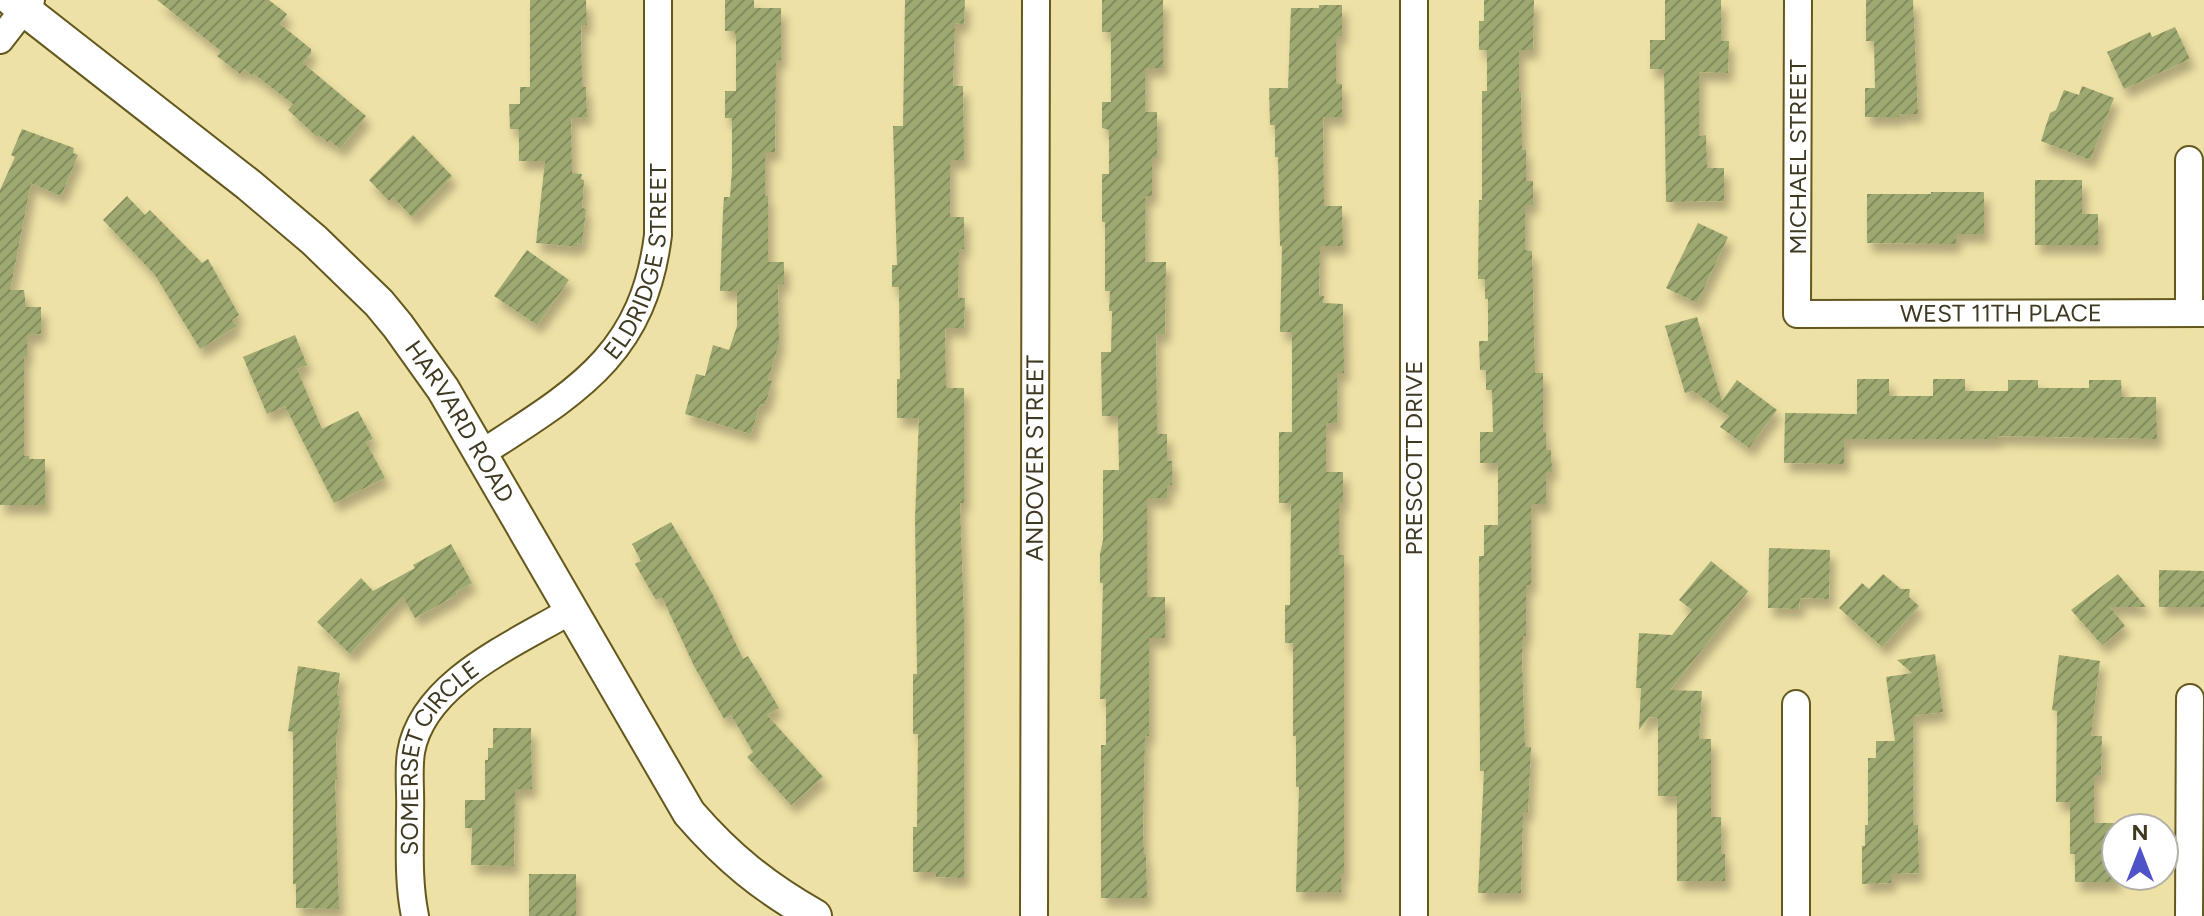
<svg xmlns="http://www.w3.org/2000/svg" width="2204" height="916" font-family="Figtree,sans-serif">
  <defs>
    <pattern id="building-hatch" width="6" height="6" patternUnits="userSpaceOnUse" patternTransform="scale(2)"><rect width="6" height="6" fill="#9ea971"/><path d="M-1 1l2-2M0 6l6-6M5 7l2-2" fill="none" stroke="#828b5c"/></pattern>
    <filter id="shadow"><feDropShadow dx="5" dy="9" stdDeviation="4" flood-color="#0004"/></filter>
  </defs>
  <rect width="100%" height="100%" fill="#eee1a5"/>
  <!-- building -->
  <path fill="url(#building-hatch)" filter="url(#shadow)" d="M157,0H269L287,14L280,24L311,49V53L303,63L366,116L340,149L329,140L327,142L319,135L317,137L288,110L293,104L254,74L253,76L244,69L240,74L217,56L221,51Z
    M530,0H586L587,25H581L582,87H586L587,117H571L572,173L582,174L581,179L584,180L582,208L586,209L582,244L577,243V247L536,243L545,161H519V129H510L509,104H520V87H530Z
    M725,0H754V8H781V60H776L775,152H765V196H768V262H784V284H778L779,343L768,380L772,381L765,406L760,404L751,434L685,414L696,374L705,376L713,345L729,350L737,326V291H720L723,211L724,197H730L732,171V118H725V91H736V41L735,31H725Z
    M905,0H965L964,24L955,23L953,86H963L964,160H950V217H964V249H959L958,298H965L964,328H945L946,388H964V503H960L964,621V878L936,877V872H913V827H917L918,734H913V674H917L915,519L919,418H897V379H900L899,287H892V265H897L893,126H903Z
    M1102,0H1163V68H1145V112H1157V157H1152V196H1145V262H1166L1165,334H1156L1157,434H1167V461H1172V485H1167V498H1147V597H1165V638H1149V736H1145L1143,830L1144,855H1146L1147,898H1101V745H1106V699H1100L1103,583H1100V554L1103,540V470H1119L1118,416H1102L1101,352H1111L1112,311H1109L1110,291H1105V222H1102V174H1109V130L1102,128V102H1111V32H1102Z
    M1484,0H1534L1533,50H1519V92H1521L1522,150H1526V181H1533V205H1525V250L1532,251L1535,373H1543V432H1546V450H1551L1552,472H1546V504H1531V585H1526V636H1523L1522,660L1525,747H1531L1528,812H1523L1521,893H1478L1484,771H1480L1479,556H1484V525H1498V463H1480V432H1493L1492,390H1486V370H1480L1479,341H1488V299H1485V279H1478L1479,200H1482V91H1487V50H1479V21H1484Z
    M1665,0H1721V41H1729L1728,73L1699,72V136L1706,135L1707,168H1724V201L1666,202L1664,69H1650V40H1665Z
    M1866,0H1913L1918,114H1899V117H1865V88H1875L1874,41H1866Z
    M1319,5H1342V36H1336V84H1342V117H1323L1324,206H1342L1343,246H1320L1319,296H1324L1323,303L1343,304L1344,373H1337V423H1326V472H1343V503H1339V555H1344V874H1341V892H1296L1299,787H1296V736H1293V643H1285V605H1290L1291,503H1279V432H1292V332H1280L1282,246H1280L1278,157H1275V125H1270L1269,88H1288L1291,8H1319Z
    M2175,27L2190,59L2124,89L2107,52L2150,32L2152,37Z
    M2082,86L2114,98L2090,160L2041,141L2050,113L2056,110L2064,90L2079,95Z
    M22,129L74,148L73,153L78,155L61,196L31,183L10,290H24L26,307H41V334L27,335V356H24V456H29V459H45V505H0V190L15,157L11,155Z
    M413,135L452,176L412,217L393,197L389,201L369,180Z
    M2035,180H2082V214H2098V245H2035Z
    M1931,192H1984V234H1956V244L1867,243V194H1931Z
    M127,196L145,215L150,210L202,263L208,259L239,315L232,320L237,326L200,349L155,275L103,220Z
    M1698,223L1728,237L1697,303L1666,288Z
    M527,250L569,280L537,325L494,296Z
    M1697,317L1722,401L1737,380L1777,410L1749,448L1720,427L1729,416L1693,391L1685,393L1665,326Z
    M295,335L307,365L297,369L322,429L358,411L373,439L366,442L385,478L334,503L285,406L267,414L243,357Z
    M1857,379H1889V396H1933V379H1965V391H2008V380H2038V388H2089V380H2121L2122,397H2156L2157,439L1997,436V439H1844V464L1784,463L1785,413L1857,414Z
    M671,522L712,593L743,659L748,656L779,708L767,715L823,777L791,805L747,757L753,752L731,715L724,719L694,666L662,597L656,600L635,564L641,561L632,544Z
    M451,544L472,583L456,592L457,595L415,618L403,597L350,654L317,622L361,578L373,591L415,568L413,565Z
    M1769,548L1830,550L1829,599L1800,598L1799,609L1768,608Z
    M1711,561L1748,591L1670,690L1702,691L1699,739H1711V817H1721V854H1725V881H1677V796H1658V718L1649,717L1639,730L1641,688H1636L1639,633L1672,635L1692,610L1679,600Z
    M2159,570L2204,571V607H2159Z
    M1883,574L1901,589H1910L1909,597L1919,606L1882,647L1839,608L1862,583L1869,589Z
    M2118,574L2146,607H2110L2125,626L2102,645L2071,610Z
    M1935,654L1943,712L1913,716V825H1918L1919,873L1891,874V883L1862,884V846H1865V825H1868V758H1876V741H1895L1886,677L1912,673L1897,660Z
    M2059,655L2100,661L2091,736H2102L2101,775H2094V823H2116V882H2075V854H2070V802H2056L2057,711L2052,710Z
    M298,666L340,673L337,696H340L338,710H341L336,740L337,779H335L339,909L296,908V884H293V732L288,731Z
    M493,728H531L532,789H515L514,866L471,865L472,828H465V800H485V760H488V748H493Z
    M529,874H576V916H529Z"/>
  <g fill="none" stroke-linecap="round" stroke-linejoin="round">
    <defs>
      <g id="minor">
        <path d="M1414,0V916"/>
        <path id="s1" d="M1798,0L1797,314L2204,313"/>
        <path d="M0,40L31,0"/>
        <path d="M2189,160V313"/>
        <path id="s2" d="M479,455C574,393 643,357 658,235V0"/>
        <path d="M1796,704V916"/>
        <path id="s3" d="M415,916C408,882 410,848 410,813C411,793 408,771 411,752C423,682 515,644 570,611"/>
        <path id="s4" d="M1034,916L1036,0"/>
        <path d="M2189,916L2190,698"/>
      </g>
      <g id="tertiary">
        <path id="s5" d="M12,0L249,185L314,240L379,303L398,326L443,389L689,813C728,858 764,887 815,916"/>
      </g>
    </defs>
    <!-- minor casing -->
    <use href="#minor" stroke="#64581e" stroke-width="30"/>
    <!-- tertiary casing -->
    <use href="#tertiary" stroke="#64581e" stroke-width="36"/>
    <!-- minor -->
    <use href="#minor" stroke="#fff" stroke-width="26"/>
    <!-- tertiary -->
    <use href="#tertiary" stroke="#fff" stroke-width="32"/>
  </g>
  <g text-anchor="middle" stroke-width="8" stroke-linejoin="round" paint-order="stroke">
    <!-- street labels -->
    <g font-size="24" fill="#3f3921" stroke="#fff">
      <text transform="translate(1798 157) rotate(-90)" y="8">MICHAEL STREET</text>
      <text dy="8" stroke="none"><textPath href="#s2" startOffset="266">ELDRIDGE STREET</textPath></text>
      <text dy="8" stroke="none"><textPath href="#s1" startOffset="518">WEST 11TH PLACE</textPath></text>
      <text dy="8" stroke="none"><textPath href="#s5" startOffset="620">HARVARD ROAD</textPath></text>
      <text dy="8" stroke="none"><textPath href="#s4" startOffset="458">ANDOVER STREET</textPath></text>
      <text transform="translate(1414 458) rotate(-90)" y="8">PRESCOTT DRIVE</text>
      <text dy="8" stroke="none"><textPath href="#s3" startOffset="168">SOMERSET CIRCLE</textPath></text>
    </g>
  </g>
  <!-- north arrow -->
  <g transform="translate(2140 852)"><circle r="38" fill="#ffffff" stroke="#b2b0a6" stroke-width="2"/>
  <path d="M0-6L14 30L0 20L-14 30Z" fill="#5052c8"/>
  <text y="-12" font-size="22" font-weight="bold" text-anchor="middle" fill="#3f3921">N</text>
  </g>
</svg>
